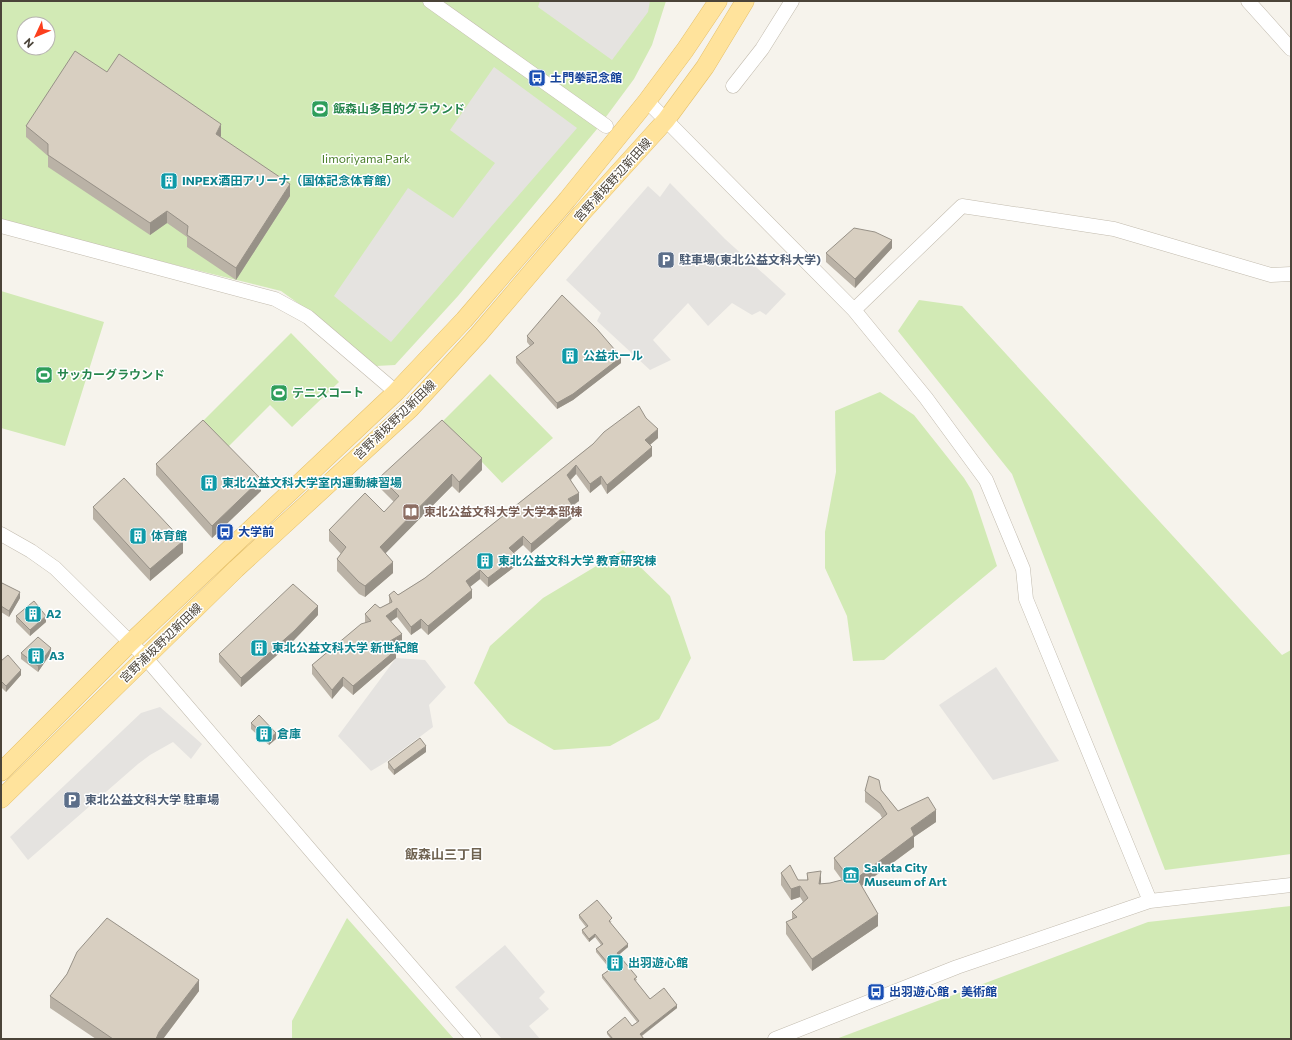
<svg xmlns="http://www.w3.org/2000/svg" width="1292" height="1040" font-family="Commissioner,'Noto Sans JP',sans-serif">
  <rect width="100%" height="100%" fill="#f6f3ec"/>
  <!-- green -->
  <path fill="#d2eab5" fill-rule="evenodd" d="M1,1H666L652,45L634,79L597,129L458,296L395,365L376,366L320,319L281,291L1,222ZM24,24H48V48H24Z
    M1,291L104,322L65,446L1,428Z
    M919,300L962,306L1282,655L1291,650V854L1165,870L1012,474L898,331Z
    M291,333L339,382L292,427L270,405L227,448L202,422Z
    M490,374L553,438L502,483L443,421Z
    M880,392L914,415L964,478L972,491L997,566L884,660L853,661L847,616L825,568V532L836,472L835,411Z
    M623,550L670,596L691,658L659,719L610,746L554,750L508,723L474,683L490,646L543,598Z
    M1291,906V1039H836L1148,922Z
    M347,918L454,1039H292V1021Z"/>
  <!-- parking -->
  <path fill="#e5e3e0" d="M540,1H650L648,12L612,60L538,7Z
    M494,67L577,128L391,342L334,296L408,188L453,218L495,163L450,130Z
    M670,183L725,239L786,294L766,315L760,311L752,315L732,303L708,326L688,303L653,340L671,360L650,370L597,321L601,313L566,280L648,186L660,197Z
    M396,658L425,660L446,687L429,705L433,727L386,762L371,771L338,736Z
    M996,667L1059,761L993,780L939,705Z
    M160,707L202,744L191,759L173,742L150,755L138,764L28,860L10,837L141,713Z
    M505,945L545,992L539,998L549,1009L529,1026L540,1039H502L455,987Z"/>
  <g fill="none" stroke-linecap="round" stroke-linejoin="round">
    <defs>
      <path id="minor" d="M430,1L606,126
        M1248,1L1291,49
        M733,86L762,49L792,1
        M647,101L854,310L926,398L986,480L1023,569L1026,599L1150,901L957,967L775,1039
        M1,226L275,299L308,317L396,392
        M854,310L962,206L1114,229L1271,275L1291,274
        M1,534L31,551L55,568L145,657L342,887L474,1039
        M1150,901L1291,885"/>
      <path id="major" d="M1,772L130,643L396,392L464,320L567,200L647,101L685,50L718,1
        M1,799L236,569L410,409L478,335L581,214L666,120L705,67L745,1"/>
    </defs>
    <!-- minor casing -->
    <use href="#minor" stroke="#c2bbae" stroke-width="15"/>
    <!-- major casing -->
    <use href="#major" stroke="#e6c16a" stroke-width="19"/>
    <!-- minor -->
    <use href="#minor" stroke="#fff" stroke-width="14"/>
    <!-- major -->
    <use href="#major" stroke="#ffe39c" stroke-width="18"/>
  </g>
  <!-- wall -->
  <path fill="#bab2a6" d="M107,72L221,136L220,137L290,196L236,280L187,247V237L167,223L150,235L48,167V156L26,137V126Z
    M892,248L855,288L826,262V253Z
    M527,336L621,363L573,400L557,409L516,363V357L530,346L527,342Z
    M658,438L650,445L652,456L607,494L601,484L590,493L576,474L571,480L579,501L573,506L574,517L531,553L523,545L514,553L517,565L488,587L480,579L470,587L472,598L428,635L421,628L411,635L397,617L391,621L402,643L394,647L396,658L353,695L343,686L332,699L312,674V665L365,623V614L380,608L389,603V595H398L425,578L593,444Z
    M156,464L261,491L212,538L156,475Z
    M482,470L459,493L452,486L385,553L393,573L365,597L359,594L337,571V559L341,554L329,541V530L384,512L394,502L380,488V477Z
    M93,507L183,553L150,581L93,519Z
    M1,585L20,598L9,617L1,612Z
    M318,615L294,640L241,687L219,662V654Z
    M16,616L46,622L30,636L16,622Z
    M21,653H51L38,672L21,659Z
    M1,661L21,675L6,692L1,687Z
    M251,723L276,739L269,745L251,729Z
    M426,752L394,775L388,768V762Z
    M881,790L898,811L936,822L914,837V847L862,886L878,926L812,971L786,934V922L792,920V912L803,902L800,897L791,900L781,885V873L798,880H807V873L821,884L830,883L842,880L834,869V858L882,818L880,814L865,802V791Z
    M579,915L612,921L610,922L628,947L619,955L637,980L635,981L650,999L677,1008L642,1036L644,1039H611L607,1034V1032L632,1026L637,1022L602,978V975L610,969L596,952V949L601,945L595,937L589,942L582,933V930L586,927L579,918Z
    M67,974L199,991L163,1039H96L50,1008V996Z"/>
  <!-- shaded-wall -->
  <path fill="#979187" d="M221,124V136L216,146V134Z
    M290,184V196L236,280V268Z
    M167,211V223L150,235V223Z
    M892,240V248L855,288V279Z
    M621,357V363L573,400L557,409V403Z
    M658,429V438L645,449V440Z
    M652,447V456L607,494V485Z
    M482,458V470L459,493V482Z
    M576,465V474L567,483V475Z
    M452,474V486L380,559V547Z
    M601,476V484L590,493V484Z
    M261,479V491L212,538V526Z
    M579,493V501L568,508V499Z
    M574,508V517L531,553V544Z
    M523,536V545L509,557V548Z
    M183,541V553L150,581V569Z
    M517,556V565L488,587V578Z
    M393,562V573L365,597V586Z
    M480,570V579L466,590V581Z
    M472,590V598L428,635V626Z
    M20,592V598L9,617V611Z
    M318,606V615L294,640L241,687V678Z
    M397,608V617L386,625V616Z
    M46,616V622L30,636V630Z
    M421,619V628L411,635V627Z
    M402,634V643L390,649V641Z
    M51,648V653L38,672V666Z
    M396,650V658L353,695V686Z
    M21,670V675L6,692V686Z
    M343,677V686L332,699V690Z
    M276,733V739L269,745V739Z
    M426,746V752L394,775V770Z
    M936,810V822L914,837V847L857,889V878L911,828Z
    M821,871V882L819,895V884Z
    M800,886V897L791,900V889Z
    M878,914V926L812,971V959Z
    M595,934V937L589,942V939Z
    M628,944V947L617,956V953Z
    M199,980V991L163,1039H156L159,1032Z
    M677,1005V1008L640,1037V1034Z"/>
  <!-- building -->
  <path fill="#d8cfc1" stroke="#979187" d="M75,51L107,72L119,54L221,124L216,134L290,184L236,268L187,235L188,226L167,211L150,223L48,155V144L26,126Z
    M854,228L875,232L892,240L855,279L826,253Z
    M562,295L597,329L621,357L573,394L557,403L516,357L534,343L527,336Z
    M639,406L646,418L658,429L645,440L652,447L607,485L601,476L590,484L576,465L567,475L579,493L568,499L574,508L531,544L523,536L509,548L517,556L488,578L480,570L466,581L472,590L428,626L421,619L411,627L397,608L386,616L402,634L390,641L396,650L353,686L343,677L332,690L312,665L361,624L371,621L365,614L375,604L380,608L392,602L389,595L394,591L398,595L425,578L593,444L604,432Z
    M203,420L261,479L212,526L156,464Z
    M442,420L482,458L459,482L452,474L380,547L393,562L365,586L359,582L337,559L346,547L329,530L365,493L384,512L399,496L380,477Z
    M124,478L183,541L150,569L93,507Z
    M2,583L20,592L9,611L1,606V585Z
    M293,584L318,606L294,631L241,678L219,654Z
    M34,601L46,616L30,630L16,616Z
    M38,637L51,648L38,666L21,653Z
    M8,655L21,670L6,686L1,681V661Z
    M259,715L276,733L269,739L251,723Z
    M420,738L426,746L394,770L388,762Z
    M869,776L879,780L881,790L898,811L928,797L936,810L911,828L914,835L857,878L878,914L812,959L786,922L797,917L792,912L808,898L800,886L791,889L781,873L790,865L798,880H808L807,873L821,871L819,884L830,883L849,878L834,858L887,814L880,803L865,791Z
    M597,900L612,918L609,921L628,944L617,953L637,977L634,979L650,999L664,988L677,1005L640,1034L644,1039H613L607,1032L625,1017L632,1026L639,1021L602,975L612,968L596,949L603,944L595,934L589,939L582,930L588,926L579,915Z
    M107,918L199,980L159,1032L156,1039H113L50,996L67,974L77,952Z"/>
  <!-- icons -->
  <defs>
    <symbol id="bus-square" viewBox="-11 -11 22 22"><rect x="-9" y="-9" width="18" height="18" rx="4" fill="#1a4fb4" stroke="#fff"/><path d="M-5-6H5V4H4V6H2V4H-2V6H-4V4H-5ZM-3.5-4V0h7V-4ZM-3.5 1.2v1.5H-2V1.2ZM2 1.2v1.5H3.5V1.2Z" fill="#fff"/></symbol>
    <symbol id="stadium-square" viewBox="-11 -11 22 22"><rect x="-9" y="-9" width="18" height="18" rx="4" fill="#2e9e5b" stroke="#fff"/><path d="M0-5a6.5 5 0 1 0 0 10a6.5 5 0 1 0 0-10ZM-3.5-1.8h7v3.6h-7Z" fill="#fff"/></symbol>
    <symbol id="building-square" viewBox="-11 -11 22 22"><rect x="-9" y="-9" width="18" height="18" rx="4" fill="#0f9aa8" stroke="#fff"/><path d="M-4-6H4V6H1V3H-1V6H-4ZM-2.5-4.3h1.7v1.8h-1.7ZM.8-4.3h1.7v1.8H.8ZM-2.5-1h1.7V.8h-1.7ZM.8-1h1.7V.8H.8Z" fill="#fff"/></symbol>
    <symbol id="parking-square" viewBox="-11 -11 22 22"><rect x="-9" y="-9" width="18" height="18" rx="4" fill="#5c6f8a" stroke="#fff"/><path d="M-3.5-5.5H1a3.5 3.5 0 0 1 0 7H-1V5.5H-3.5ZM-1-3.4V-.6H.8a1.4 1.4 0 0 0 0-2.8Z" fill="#fff"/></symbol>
    <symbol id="library-square" viewBox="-11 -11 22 22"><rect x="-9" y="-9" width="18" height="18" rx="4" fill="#8d6e63" stroke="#fff"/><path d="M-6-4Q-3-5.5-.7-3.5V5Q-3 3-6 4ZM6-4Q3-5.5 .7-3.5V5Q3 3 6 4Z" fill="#fff"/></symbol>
    <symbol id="museum-square" viewBox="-11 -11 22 22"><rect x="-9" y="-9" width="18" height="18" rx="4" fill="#0f9aa8" stroke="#fff"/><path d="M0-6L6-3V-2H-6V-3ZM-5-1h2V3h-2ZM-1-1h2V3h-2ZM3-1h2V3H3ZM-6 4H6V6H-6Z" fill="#fff"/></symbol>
  </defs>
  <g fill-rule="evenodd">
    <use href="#bus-square" x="527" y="68" width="20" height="20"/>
    <use href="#stadium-square" x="310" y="99" width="20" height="20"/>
    <use href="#building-square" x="159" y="171" width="20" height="20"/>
    <use href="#parking-square" x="656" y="250" width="20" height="20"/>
    <use href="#building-square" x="560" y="346" width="20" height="20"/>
    <use href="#stadium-square" x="34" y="365" width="20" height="20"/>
    <use href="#stadium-square" x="269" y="383" width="20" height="20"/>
    <use href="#building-square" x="199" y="473" width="20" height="20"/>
    <use href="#library-square" x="401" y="502" width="20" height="20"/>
    <use href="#bus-square" x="215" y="522" width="20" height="20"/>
    <use href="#building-square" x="128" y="526" width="20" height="20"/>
    <use href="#building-square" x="475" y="551" width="20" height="20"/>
    <use href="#building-square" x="23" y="604" width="20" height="20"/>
    <use href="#building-square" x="249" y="638" width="20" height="20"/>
    <use href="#building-square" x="26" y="646" width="20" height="20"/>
    <use href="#building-square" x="254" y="724" width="20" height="20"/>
    <use href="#parking-square" x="62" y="790" width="20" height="20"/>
    <use href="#museum-square" x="841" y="865" width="20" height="20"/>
    <use href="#building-square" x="605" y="953" width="20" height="20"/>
    <use href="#bus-square" x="866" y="982" width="20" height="20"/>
  </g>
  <g text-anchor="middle" stroke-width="3" stroke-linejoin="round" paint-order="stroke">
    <!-- transit labels -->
    <g font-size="12" font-weight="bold" fill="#164399" stroke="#fff" text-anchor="start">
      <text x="550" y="82">土門拳記念館</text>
      <text x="238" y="536">大学前</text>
      <text x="889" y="996">出羽遊心館・美術館</text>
    </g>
    <!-- leisure labels -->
    <g font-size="12" font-weight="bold" fill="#27864d" stroke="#fff" text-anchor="start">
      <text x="333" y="113">飯森山多目的グラウンド</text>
      <text x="57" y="379">サッカーグラウンド</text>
      <text x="292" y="397">テニスコート</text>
    </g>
    <!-- park labels -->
    <g font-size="12" fill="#4a7f2a" stroke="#fff">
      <text x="366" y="163">Iimoriyama Park</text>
    </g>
    <!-- street labels -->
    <g font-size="12" fill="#4b4439" stroke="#fff">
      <text transform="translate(613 180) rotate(-48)" y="4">宮野浦坂野辺新田線</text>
      <text transform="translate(395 420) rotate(-44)" y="4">宮野浦坂野辺新田線</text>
      <text transform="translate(161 643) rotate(-44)" y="4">宮野浦坂野辺新田線</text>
    </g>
    <!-- culture labels -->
    <g font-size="12" font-weight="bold" fill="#0d838f" stroke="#fff" text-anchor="start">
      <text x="182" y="185">INPEX酒田アリーナ（国体記念体育館）</text>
      <text x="583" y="360">公益ホール</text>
      <text x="222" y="487">東北公益文科大学室内運動練習場</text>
      <text x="151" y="540">体育館</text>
      <text x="498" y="565">東北公益文科大学 教育研究棟</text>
      <text x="46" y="618">A2</text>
      <text x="272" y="652">東北公益文科大学 新世紀館</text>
      <text x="49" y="660">A3</text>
      <text x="277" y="738">倉庫</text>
      <text x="864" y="872">Sakata City<tspan x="864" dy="14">Museum of Art</tspan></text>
      <text x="628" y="967">出羽遊心館</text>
    </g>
    <!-- service labels -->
    <g font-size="12" font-weight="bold" fill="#4e5e75" stroke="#fff" text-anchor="start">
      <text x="679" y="264">駐車場(東北公益文科大学)</text>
      <text x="85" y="804">東北公益文科大学 駐車場</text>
    </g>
    <!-- education labels -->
    <g font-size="12" font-weight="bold" fill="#785e54" stroke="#fff" text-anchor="start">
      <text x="424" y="516">東北公益文科大学 大学本部棟</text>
    </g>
    <!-- neighbourhood labels -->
    <g font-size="13" font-weight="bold" fill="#6e6250" stroke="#fff">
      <text x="444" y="859">飯森山三丁目</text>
    </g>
  </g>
  <!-- border -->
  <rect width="1292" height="1040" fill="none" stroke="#4b4439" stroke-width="4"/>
  <!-- north arrow -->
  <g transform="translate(36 36) rotate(226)"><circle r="19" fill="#ffffff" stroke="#b7b4b0"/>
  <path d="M0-3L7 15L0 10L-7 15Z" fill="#fc3f1d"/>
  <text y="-6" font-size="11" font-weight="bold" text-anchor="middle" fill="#4b4439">N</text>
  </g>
</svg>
